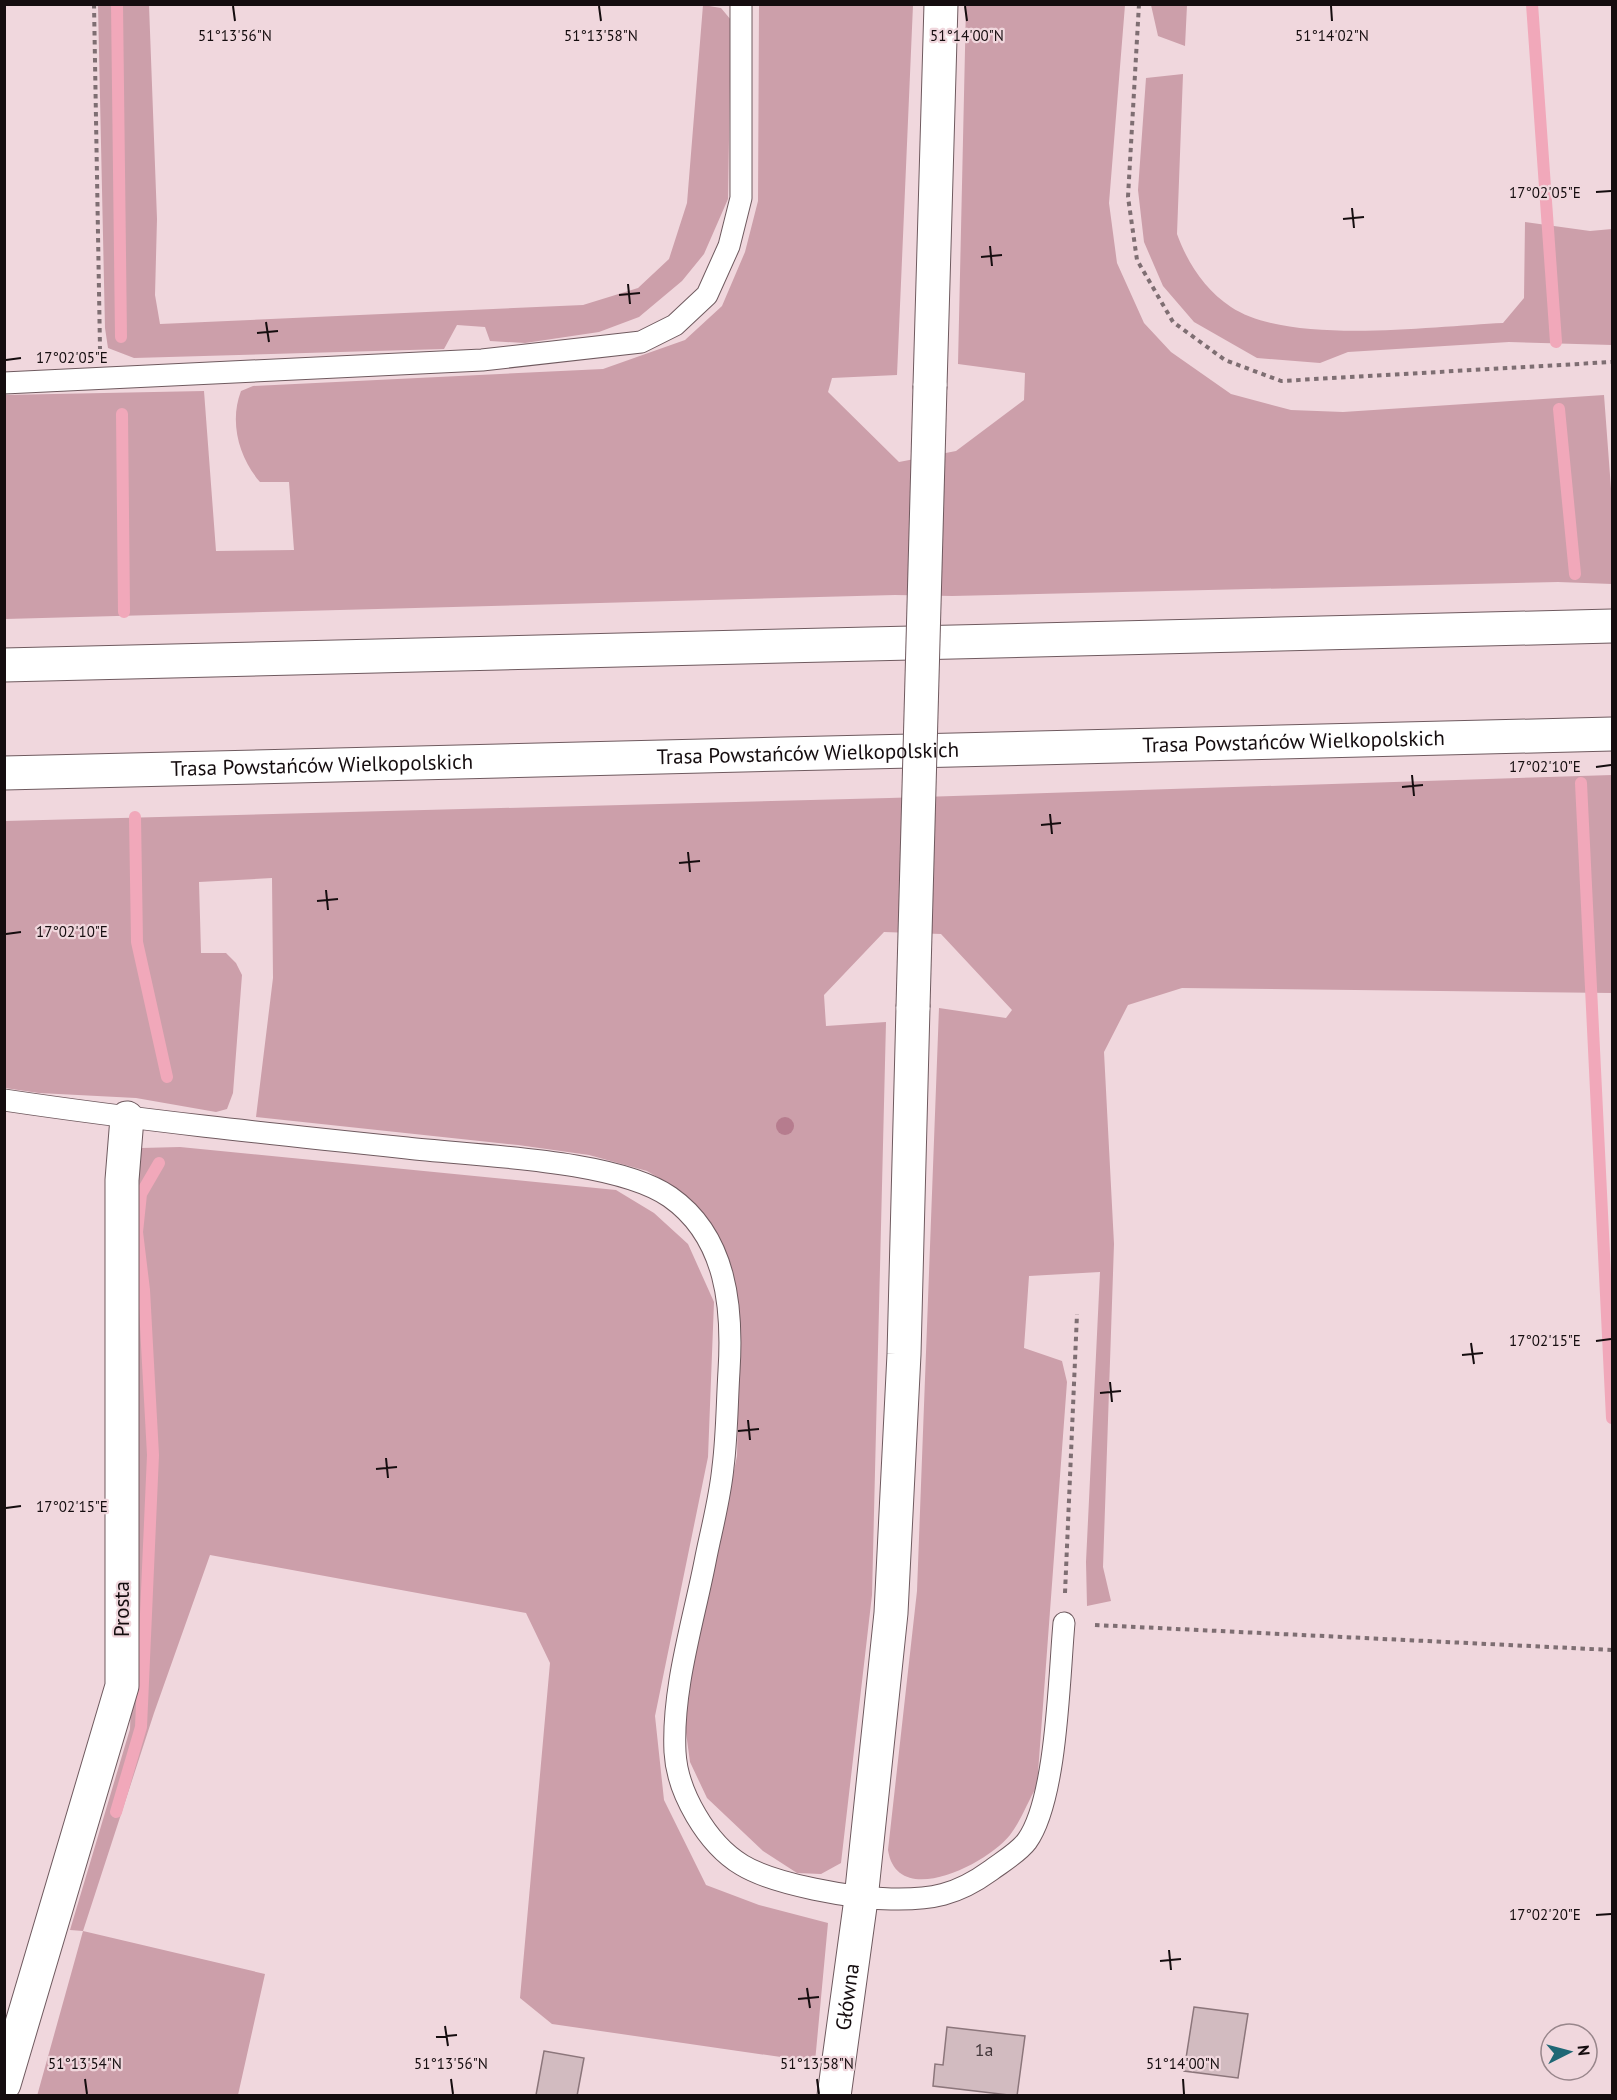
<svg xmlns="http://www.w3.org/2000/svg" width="1617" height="2100" font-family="'PT Sans',sans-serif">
  <rect width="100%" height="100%" fill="#f0d7dd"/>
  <!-- green -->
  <path fill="#cc9faa" d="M98,5H149L157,219L155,295L160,324L583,305L638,288L669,259L687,203L703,5L721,8L731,20L728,199L704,254L682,281L639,317L599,332L525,343L490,341L485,327L457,325L444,349L134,358L108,348L105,328Z
    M759,5H913L897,375L832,378L828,392L899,462L956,451L1024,400L1025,373L958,364L966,5H1125L1109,203L1117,263L1144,323L1171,352L1231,394L1291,410L1343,412L1604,395L1612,502V584L1558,582L952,596L895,595L5,619L4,395L204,391L216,551L294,550L289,482H260C239,458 229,422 241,391L253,386L603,369L685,340L722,306L745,252L758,201Z
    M1151,5H1187L1185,46L1158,36Z
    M1183,74L1177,234C1187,262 1205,290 1231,307C1290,346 1432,326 1503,323L1524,298L1525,222L1590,231L1612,229V345L1509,342L1348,352L1320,363L1257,358L1194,322L1163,286L1144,242L1138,190L1146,78Z
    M1612,775V993L1182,988L1128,1005L1104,1052L1114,1244L1103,1567L1111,1601L1087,1606L1086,1562L1100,1272L1029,1276L1024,1348L1062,1361L1067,1382L1037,1786C1028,1801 1021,1821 1010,1835C987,1864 897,1910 888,1850L917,1591L939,1008L1006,1018L1012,1010L941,934L884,932L824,995L826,1026L886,1022L872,1595L841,1863L821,1874L797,1873L763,1851L707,1798L690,1762L685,1725L688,1693L737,1456L740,1316L732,1271L714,1234L682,1192L647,1171L589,1155L518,1145L256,1117L273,978L272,878L199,882L201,953H226L236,963L242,975L233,1093L227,1109L216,1112L136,1098L39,1093L5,1088V821L889,798Z
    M180,1147L616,1190L654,1213L688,1244L714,1302L708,1457L655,1716L664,1800L706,1885L759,1905L828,1923L815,2062L552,2024L520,1998L550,1663L526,1613L210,1555L154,1713L83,1931L265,1974L238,2095L37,2096L83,1931L70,1930L130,1729L136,1563V1171L141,1148Z"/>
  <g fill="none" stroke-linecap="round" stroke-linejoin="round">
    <!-- stream -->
    <path stroke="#f1a8ba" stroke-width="12" d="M117,4L121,337
      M1532,4L1556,342
      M1559,409L1575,574
      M122,414L124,612
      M1581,783L1612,1418
      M135,817L137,942L167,1077
      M116,1812L141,1727L153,1455L144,1290L137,1232L141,1194L159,1163"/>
  </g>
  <!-- building -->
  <path fill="#d2bbc0" stroke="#8c767b" stroke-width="1.5" d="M1194,2007L1248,2014L1238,2078L1184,2071Z
    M947,2027L1025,2036L1017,2096L933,2086L935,2064L943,2065Z
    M544,2051L584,2058L577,2096L536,2095Z"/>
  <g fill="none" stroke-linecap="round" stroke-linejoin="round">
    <defs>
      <path id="lane" d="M4,383L482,360L641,342L675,325L707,295L729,246L741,198V4
        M4,1100C138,1120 272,1134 407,1148C475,1156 616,1159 670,1197C727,1237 733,1308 729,1371C727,1403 727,1436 723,1467C720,1499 711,1531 705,1562C693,1623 672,1689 675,1752C677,1792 707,1844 742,1865C775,1885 852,1898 891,1899C931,1900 957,1895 990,1871C1002,1862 1018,1853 1027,1841C1057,1799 1059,1677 1064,1623"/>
      <g id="street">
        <path d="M930,386L941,4"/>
        <path d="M4,2084L122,1686V1180L127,1118"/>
        <path id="s1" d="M834,2096L861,1899L891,1613L904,1354L913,1007"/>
      </g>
      <g id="highway">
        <path d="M4,665L1612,626"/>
        <path id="s2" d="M4,773L1612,734"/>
      </g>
    </defs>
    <!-- lane casing -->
    <use href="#lane" stroke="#6f5a5f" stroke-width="23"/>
    <!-- street casing -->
    <use href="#street" stroke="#6f5a5f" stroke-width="35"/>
    <!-- highway casing -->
    <use href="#highway" stroke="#6f5a5f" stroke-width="35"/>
    <!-- path -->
    <path stroke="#7e6e72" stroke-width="4" stroke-dasharray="4.5 4.5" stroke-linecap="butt" d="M94,4L100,349
      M1139,4L1128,197L1137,260L1173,322L1225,360L1281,381L1612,362
      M1065,1593L1077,1314
      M1095,1625L1612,1650"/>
    <!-- lane -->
    <use href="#lane" stroke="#fff" stroke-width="21"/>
    <!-- street -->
    <use href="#street" stroke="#fff" stroke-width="33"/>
    <!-- highway -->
    <use href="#highway" stroke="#fff" stroke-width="33"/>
    <defs>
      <path id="street-bridge" d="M913,1007L930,386"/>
    </defs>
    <!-- street-bridge casing -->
    <use href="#street-bridge" stroke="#6f5a5f" stroke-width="35" stroke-linecap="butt"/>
    <!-- street-bridge -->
    <use href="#street-bridge" stroke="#fff" stroke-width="33"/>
  </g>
  <!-- trees -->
  <circle fill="#b67c8e" cx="785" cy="1126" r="9"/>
  <!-- ticks -->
  <path fill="none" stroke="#150d0f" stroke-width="2" d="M233,6L235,21M599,6L601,21M965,6L967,21M1331,6L1332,21M1596,192L1611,191M1352,208L1354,228M1343,219L1364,217M990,246L992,266M981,257L1002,255M628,284L630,304M619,295L640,293M266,322L269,342M257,333L278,331M6,360L21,358M1596,767L1611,765M1412,775L1414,796M1402,787L1423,785M1050,814L1052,834M1041,825L1061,823M688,852L690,872M679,863L700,861M326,890L328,910M317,901L338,899M6,934L21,932M1596,1341L1611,1339M1471,1343L1474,1364M1462,1355L1483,1353M1110,1382L1112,1402M1100,1393L1121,1391M748,1420L750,1440M738,1431L759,1429M386,1458L388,1478M376,1469L397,1467M6,1508L21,1506M1596,1915L1611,1914M1169,1950L1171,1970M1160,1961L1181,1959M807,1988L810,2008M798,1999L819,1997M445,2026L448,2046M436,2037L457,2035M85,2079L87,2094M451,2079L453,2094M817,2079L819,2094M1183,2079L1184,2094"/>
  <g text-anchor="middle" stroke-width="4.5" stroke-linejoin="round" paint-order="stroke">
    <!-- number labels -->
    <g font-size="18" fill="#44383b">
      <text x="984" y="2056">1a</text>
    </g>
    <!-- street labels -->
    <g font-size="21" fill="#150d0f" stroke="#f0d7dd">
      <text dy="7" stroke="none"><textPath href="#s2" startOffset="1290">Trasa Powstańców Wielkopolskich</textPath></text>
      <text dy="7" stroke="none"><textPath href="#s2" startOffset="804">Trasa Powstańców Wielkopolskich</textPath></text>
      <text dy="7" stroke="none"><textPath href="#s2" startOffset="318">Trasa Powstańców Wielkopolskich</textPath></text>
      <text transform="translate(122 1609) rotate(-90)" y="7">Prosta</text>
      <text dy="7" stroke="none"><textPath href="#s1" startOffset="100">Główna</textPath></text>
    </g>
  </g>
  <g font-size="15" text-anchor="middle" fill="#150d0f" stroke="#f0d7dd" stroke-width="4.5" stroke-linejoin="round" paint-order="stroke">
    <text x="235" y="41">51°13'56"N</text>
    <text x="601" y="41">51°13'58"N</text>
    <text x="967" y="41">51°14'00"N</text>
    <text x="1332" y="41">51°14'02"N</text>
    <text x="1545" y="198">17°02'05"E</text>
    <text x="72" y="363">17°02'05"E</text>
    <text x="1545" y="772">17°02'10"E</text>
    <text x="72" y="937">17°02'10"E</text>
    <text x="1545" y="1346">17°02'15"E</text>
    <text x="72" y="1512">17°02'15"E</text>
    <text x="1545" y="1920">17°02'20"E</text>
    <text x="85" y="2069">51°13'54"N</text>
    <text x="451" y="2069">51°13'56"N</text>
    <text x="817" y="2069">51°13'58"N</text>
    <text x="1183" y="2069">51°14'00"N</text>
  </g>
  <!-- border -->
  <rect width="1617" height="2100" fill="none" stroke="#150d0f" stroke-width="12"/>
  <!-- north arrow -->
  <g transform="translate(1569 2052) rotate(84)"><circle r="28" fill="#f0d7dd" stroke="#98868b" stroke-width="1.5"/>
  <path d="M0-4.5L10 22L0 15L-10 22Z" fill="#1f6775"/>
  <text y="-9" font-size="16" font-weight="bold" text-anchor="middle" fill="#150d0f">N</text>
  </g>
</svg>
